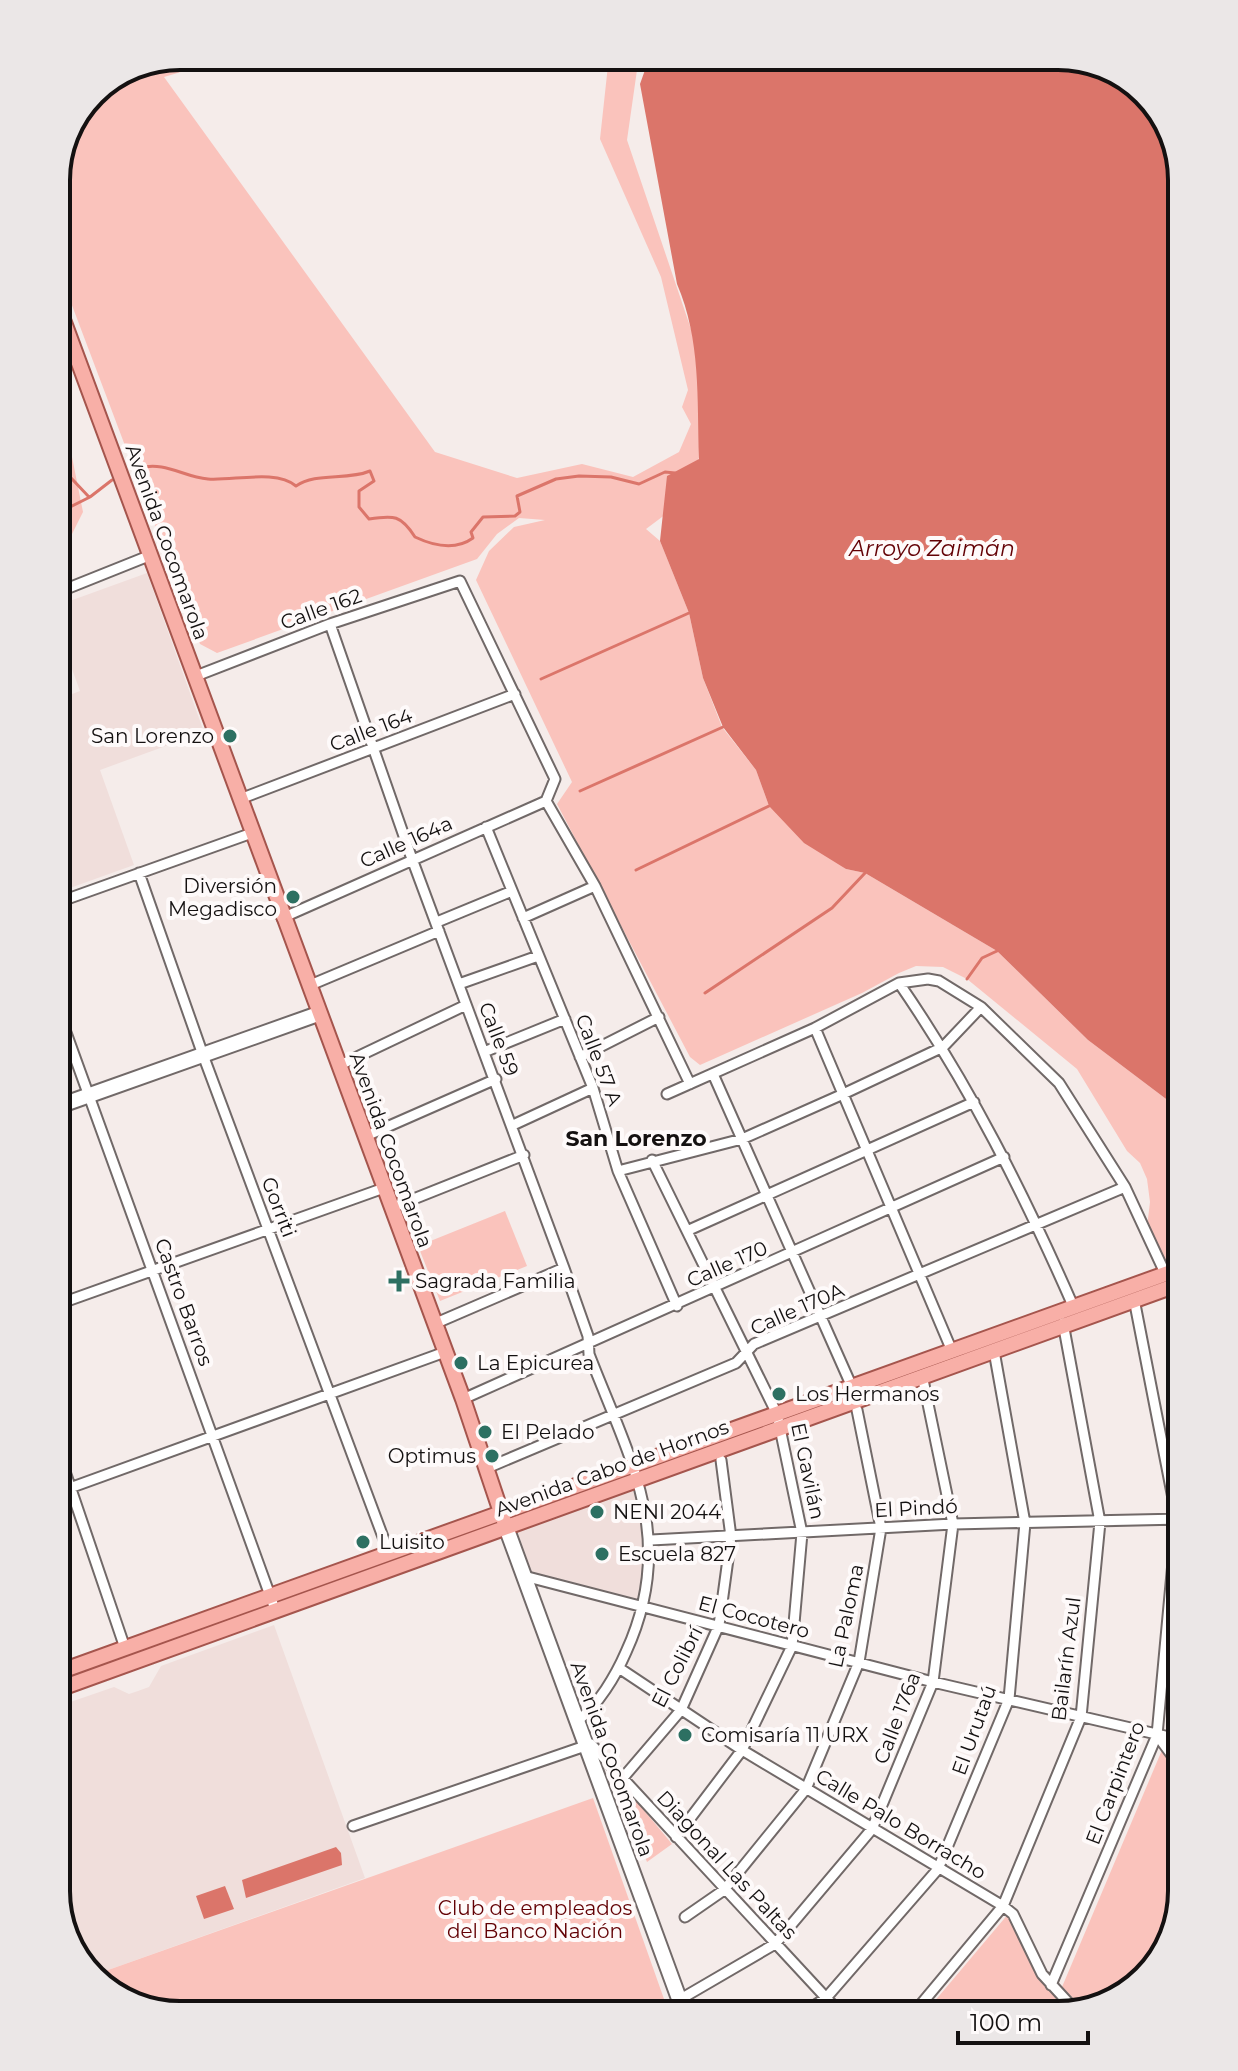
<svg xmlns="http://www.w3.org/2000/svg" width="1238" height="2071" font-family="Montserrat,sans-serif">
  <rect width="100%" height="100%" fill="#f5ecea"/>
  <!-- built -->
  <path fill="#f0dedb" d="M147,573L204,732L100,770L134,865L56,893V700L80,691L56,625V606Z
    M639,1487L648,1541L644,1608L531,1577L517,1529Z
    M274,1625L365,1878L94,1975L69,1946L56,1891V1707L114,1687L129,1694L138,1691L149,1687L161,1666Z"/>
  <!-- green -->
  <path fill="#fac3bc" d="M180,56H235L164,77L435,452L517,478L582,464L633,477L679,452L691,424L682,407L688,390L661,277L600,139L609,56H639L627,140L716,403L686,499L646,529L660,541L689,613L703,678L722,727L756,770L769,806L846,869L865,873L997,951L1088,1040L1182,1111V1261L1168,1267L1147,1227L1150,1202L1147,1179L1140,1163L1127,1151L1077,1069L967,979L943,967L916,966L899,973L862,993L700,1065L690,1057L557,804L572,782L476,580L489,551L514,527L545,520L519,518L497,534L477,559L217,653L200,644L56,263V172L93,92Z
    M56,377L83,512L70,538L56,552Z
    M505,1211L527,1266L440,1301L418,1246Z
    M1162,1750L1182,1779V1892L1161,1960L1113,2002L1084,2009L1062,1987Z
    M618,1779L672,1844L647,1862L614,1781Z
    M593,1798L664,1999L618,2015H172L111,1994L94,1975Z
    M1009,1913L1051,1992L1071,2012L923,2015Z"/>
  <!-- water -->
  <path fill="#db756a" d="M650,56H1067L1127,77L1169,125L1182,180V247L1175,253L1173,263L1182,271V1111L1088,1040L997,951L865,873L846,869L804,843L769,806L756,770L723,727L703,678L689,613L660,541L667,476L699,459C697,398 701,340 677,284L640,84Z
    M336,1847L341,1853L342,1865L246,1898L242,1880Z
    M225,1886L234,1909L204,1919L196,1896Z"/>
  <g fill="none" stroke-linecap="round" stroke-linejoin="round">
    <!-- stream -->
    <path stroke="#db756a" stroke-width="3" d="M56,462L89,497
      M139,468C166,461 183,477 208,479C233,481 276,469 296,486C316,472 347,481 370,471L374,481L359,491V507L369,519C394,515 401,515 415,537C434,546 455,551 473,538L471,532L483,517L515,516L520,512L517,496L556,479L579,476L611,477L639,484L665,472L675,473
      M56,508L60,512L90,497L112,480
      M541,679L689,613
      M580,791L723,727
      M636,870L769,806
      M967,979L982,958L997,951
      M705,993L832,908L865,873
      M1170,1261L1182,1259"/>
    <defs>
      <path id="minor" d="M56,593L151,555
        M330,624L412,859L564,1268L588,1336L589,1354C630,1460 678,1539 626,1652C616,1675 598,1706 577,1721
        M196,676L330,624L460,581L555,779L546,801
        M240,799L515,694
        M546,801L595,886L690,1084
        M486,827L593,1088L618,1171L677,1306
        M139,873L203,1055L389,1553
        M56,903L252,833
        M282,918L546,801
        M523,918L595,886
        M437,922L512,891
        M899,983C970,1086 1024,1194 1074,1308
        M459,984L538,956
        M308,986L439,931
        M56,1005L276,1612
        M815,1028L952,1351
        M484,1052L565,1019
        M580,1057L659,1017
        M338,1066L466,1005
        M713,1074L852,1387
        M667,1094L815,1028L899,983L928,979L939,981L981,1007L1059,1083L1125,1187L1165,1273
        M513,1125L593,1088
        M364,1137L496,1079
        M652,1160L777,1414L802,1533L792,1646L742,1750L676,1837
        M618,1171L742,1139L841,1095L943,1047L981,1007
        M391,1208L524,1155
        M689,1230L974,1102
        M56,1305L384,1188
        M434,1324L564,1268
        M463,1399L1004,1157
        M56,1445L125,1648
        M487,1468L736,1363L754,1344L1125,1187
        M56,1493L445,1352
        M651,1540L953,1524L1182,1519
        M524,1576L933,1682L1182,1740
        M619,1668L742,1750L1003,1906L1013,1914L1042,1974L1076,2011
        M1157,1735L1182,1769
        M622,1779L681,1710L719,1625L731,1537L721,1460
        M353,1826L591,1744L842,2015
        M685,1917L724,1890L806,1789L859,1662L881,1528L857,1410
        M1051,1985L1157,1735L1177,1519L1134,1299
        M679,2000L775,1944L872,1829L933,1682L953,1524L922,1375
        M800,2015L826,1998L938,1869L1009,1699L1025,1523L994,1351
        M912,2015L1003,1906L1081,1717L1100,1522L1063,1323"/>
      <path id="secondary" d="M56,1107L318,1014
        M506,1527L685,2015"/>
      <path id="primary" d="M56,301L463,1399L506,1527
        M56,1673L1182,1268
        M56,1690L1182,1283"/>
    </defs>
    <!-- minor casing -->
    <use href="#minor" stroke="#716968" stroke-width="13"/>
    <!-- secondary casing -->
    <use href="#secondary" stroke="#716968" stroke-width="18"/>
    <!-- primary casing -->
    <use href="#primary" stroke="#a5554d" stroke-width="18"/>
    <!-- minor -->
    <use href="#minor" stroke="#fff" stroke-width="9"/>
    <!-- secondary -->
    <use href="#secondary" stroke="#fff" stroke-width="14"/>
    <!-- primary -->
    <use href="#primary" stroke="#f8afa7" stroke-width="14"/>
  </g>
  <!-- markers -->
  <g fill="#2d7062" stroke="#fefafa" stroke-width="3">
    <circle cx="230" cy="736" r="8"/>
    <circle cx="293" cy="897" r="8"/>
    <path d="M395 1269h8v8h8v8h-8v8h-8v-8h-8v-8h8z"/>
    <circle cx="461" cy="1363" r="8"/>
    <circle cx="779" cy="1394" r="8"/>
    <circle cx="485" cy="1432" r="8"/>
    <circle cx="492" cy="1456" r="8"/>
    <circle cx="597" cy="1512" r="8"/>
    <circle cx="363" cy="1542" r="8"/>
    <circle cx="602" cy="1554" r="8"/>
    <circle cx="685" cy="1735" r="8"/>
  </g>
  <g text-anchor="middle" stroke-width="8" stroke-linejoin="round" paint-order="stroke">
    <!-- street labels -->
    <g font-size="20" fill="#141111" stroke="#fefafa">
      <text transform="translate(167 542) rotate(70)" y="7">Avenida Cocomarola</text>
      <text transform="translate(321 609) rotate(-20)" y="7">Calle 162</text>
      <text transform="translate(371 730) rotate(-21)" y="7">Calle 164</text>
      <text transform="translate(406 842) rotate(-24)" y="7">Calle 164a</text>
      <text transform="translate(499 1039) rotate(69)" y="7">Calle 59</text>
      <text transform="translate(599 1060) rotate(69)" y="7">Calle 57 A</text>
      <text transform="translate(391 1150) rotate(70)" y="7">Avenida Cocomarola</text>
      <text transform="translate(279 1207) rotate(69)" y="7">Gorriti</text>
      <text transform="translate(727 1264) rotate(-24)" y="7">Calle 170</text>
      <text transform="translate(184 1302) rotate(70)" y="7">Castro Barros</text>
      <text transform="translate(797 1309) rotate(-24)" y="7">Calle 170A</text>
      <text transform="translate(612 1468) rotate(-20)" y="7">Avenida Cabo de Hornos</text>
      <text transform="translate(808 1471) rotate(78)" y="7">El Gavilán</text>
      <text transform="translate(916 1508) rotate(-3)" y="7">El Pindó</text>
      <text transform="translate(846 1616) rotate(-78)" y="7">La Paloma</text>
      <text transform="translate(754 1617) rotate(15)" y="7">El Cocotero</text>
      <text transform="translate(1066 1659) rotate(-83)" y="7">Bailarín Azul</text>
      <text transform="translate(677 1667) rotate(-63)" y="7">El Colibrí</text>
      <text transform="translate(897 1718) rotate(-69)" y="7">Calle 176a</text>
      <text transform="translate(974 1730) rotate(-70)" y="7">El Urutaú</text>
      <text transform="translate(612 1759) rotate(70)" y="7">Avenida Cocomarola</text>
      <text transform="translate(1115 1783) rotate(-69)" y="7">El Carpintero</text>
      <text transform="translate(901 1824) rotate(31)" y="7">Calle Palo Borracho</text>
      <text transform="translate(727 1865) rotate(47)" y="7">Diagonal Las Paltas</text>
    </g>
    <!-- poi labels -->
    <g font-size="20" fill="#141111" stroke="#fefafa" text-anchor="start">
      <text x="214" y="743" text-anchor="end">San Lorenzo</text>
      <text x="277" y="893" text-anchor="end">Diversión<tspan x="277" dy="23">Megadisco</tspan></text>
      <text x="415" y="1288">Sagrada Familia</text>
      <text x="477" y="1370">La Epicurea</text>
      <text x="795" y="1401">Los Hermanos</text>
      <text x="501" y="1439">El Pelado</text>
      <text x="476" y="1463" text-anchor="end">Optimus</text>
      <text x="613" y="1519">NENI 2044</text>
      <text x="379" y="1549">Luisito</text>
      <text x="618" y="1561">Escuela 827</text>
      <text x="701" y="1742">Comisaría 11 URX</text>
    </g>
    <!-- park labels -->
    <g font-size="20" fill="#620004" stroke="#fefafa">
      <text x="535" y="1915">Club de empleados<tspan x="535" dy="23">del Banco Nación</tspan></text>
    </g>
    <!-- water labels -->
    <g font-size="22" font-style="italic" fill="#630105" stroke="#fefafa">
      <text x="932" y="556">Arroyo Zaimán</text>
    </g>
    <!-- neighbourhood labels -->
    <g font-size="22" font-weight="bold" fill="#141111" stroke="#fefafa">
      <text x="636" y="1146">San Lorenzo</text>
    </g>
  </g>
  <!-- crop -->
  <path d="M0 0H1238V2071H0ZM180 70H1058A110 110 0 0 1 1168 180V1891A110 110 0 0 1 1058 2001H180A110 110 0 0 1 70 1891V180A110 110 0 0 1 180 70Z" fill="#ebe7e7" fill-rule="evenodd"/>
  <path fill="none" stroke="#141111" stroke-width="4" d="M180 70H1058A110 110 0 0 1 1168 180V1891A110 110 0 0 1 1058 2001H180A110 110 0 0 1 70 1891V180A110 110 0 0 1 180 70Z"/>
  <!-- scale -->
  <path d="M958 2031v12h130v-12" fill="none" stroke="#141111" stroke-width="4"/>
  <text x="970" y="2031" font-size="24" fill="#141111" stroke="#fefafa" stroke-width="6" paint-order="stroke">100 m</text>
</svg>
